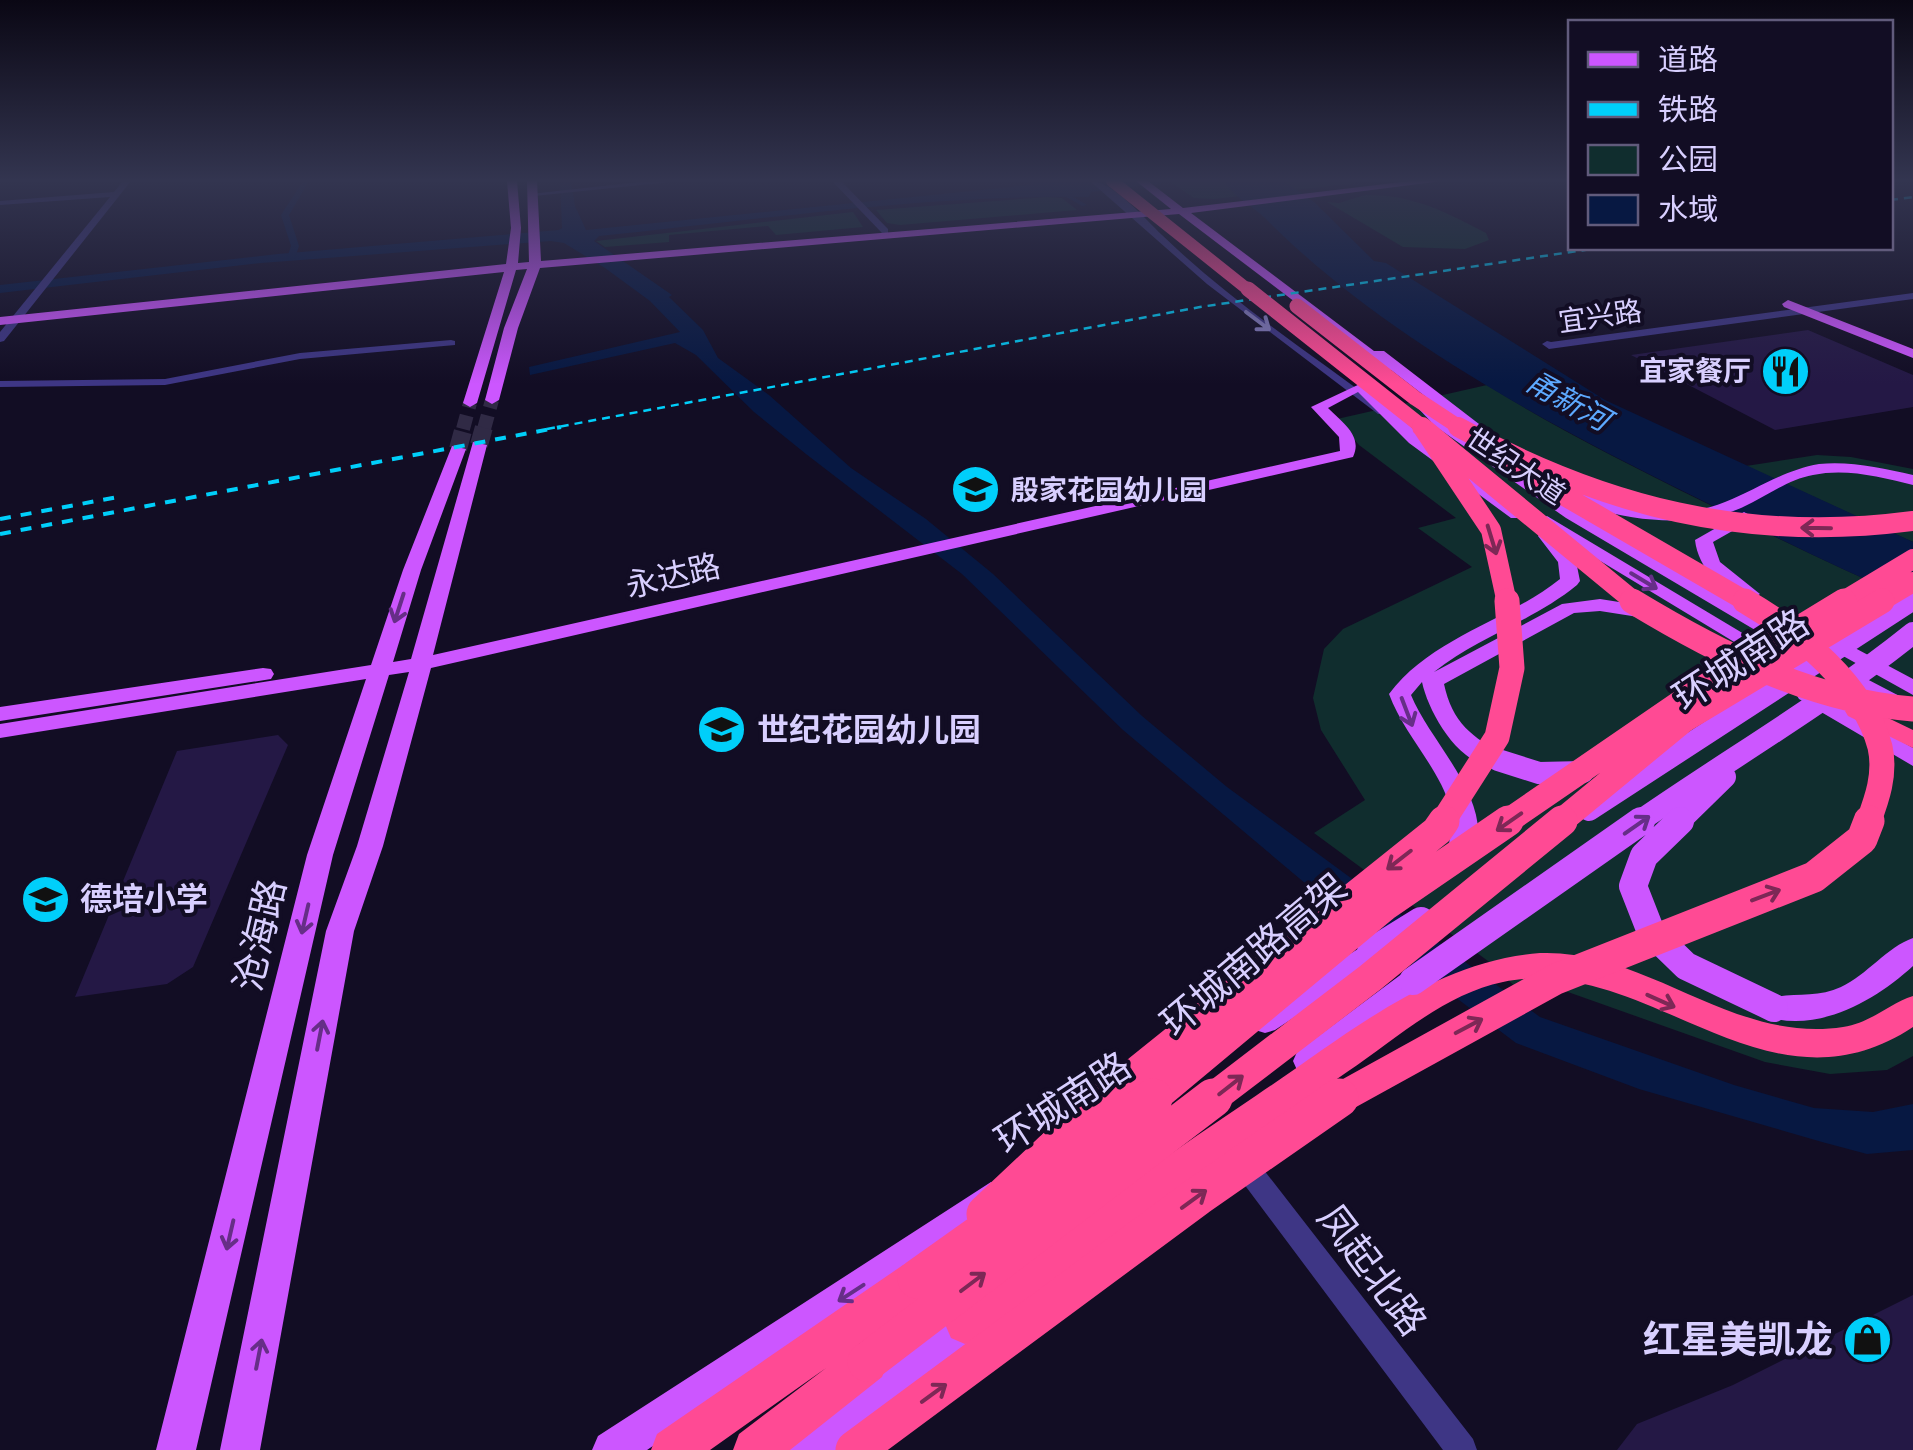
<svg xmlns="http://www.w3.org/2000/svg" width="1913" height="1450" font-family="Poppins,'Noto Sans SC',sans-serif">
  <rect width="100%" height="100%" fill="#120d24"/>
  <!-- green -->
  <path fill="#102d2e" d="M1169,181H1373L1214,199L1194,198Z
    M1365,195C1412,194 1446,212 1486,233L1489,240L1465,249L1403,247L1327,202L1339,203Z
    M1046,197L1062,198L1077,210L900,225L887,223L876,210Z
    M853,212L863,227L776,235L768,226L669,235V242L605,247L596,241Z
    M1487,385C1557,429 1630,465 1704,502C1773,536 1842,570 1913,600V1056L1887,1070L1830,1074L1765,1062L1568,992L1524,995L1488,961L1314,833L1365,800L1321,730L1313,698L1324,649L1343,629L1472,567L1418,528L1456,518L1359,445L1337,419Z
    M1817,455L1851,457L1913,469V542L1746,466Z"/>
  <!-- water -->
  <path fill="#071842" d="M560,181H571L575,206L586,230L1031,185L1030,181H1179L1091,192L1089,197C926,194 761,220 599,236L594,241L672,295L669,297L703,330L718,358L769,395L851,468L926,519L993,574L1142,716L1227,787L1540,1017L1734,1085L1814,1108L1873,1112L1913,1104V1150L1867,1154L1822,1142L1639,1089L1516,1043L1312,889L1123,730L962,574L806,454L754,412L696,355L675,343L530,375L529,367L680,332L650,301L605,268L564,243L551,241L261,263L0,293V285L278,254L559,230L562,228Z
    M1224,181H1284L1314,202L1374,261L1386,263L1605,400L1913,542V600C1838,569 1766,532 1693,496C1547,424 1384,337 1268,221C1254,206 1235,199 1224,181Z"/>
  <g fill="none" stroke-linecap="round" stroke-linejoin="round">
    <!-- canal -->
    <path fill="#071842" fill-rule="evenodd" d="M303,181H309L289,215L299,246L295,258L291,260L287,258L291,246L281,215Z
      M1039,181H1047L1087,205L1082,206Z"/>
  </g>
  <!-- building -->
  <path fill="#241845" d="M1808,330L1913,375V407L1775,430L1631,355Z
    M278,735L288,745L193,967L167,984L75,997L177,751Z
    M1913,1295V1450H1617L1637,1424L1733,1385Z"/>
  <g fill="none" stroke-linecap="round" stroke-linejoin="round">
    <!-- major-tunnel-far1 -->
    <path stroke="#302a45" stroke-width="14" stroke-dasharray="14 8" stroke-linecap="butt" d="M463,429L470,403
      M484,429L492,400"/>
    <!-- major-tunnel -->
    <path stroke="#302a45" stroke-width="18" stroke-dasharray="18 9" stroke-linecap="butt" d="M479,445L484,427
      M458,449L464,427"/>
    <!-- minor -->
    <path fill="#3e3685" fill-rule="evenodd" d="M123,181H131L4,341L0,342V332L110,197L0,205V201L114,192Z
      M648,181H680L534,196L530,194Z
      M832,181H841L888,229V233H882Z
      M1090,181C1113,181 1146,220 1162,235C1230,301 1311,354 1386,410V414H1378L1207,284Z
      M1913,293V299L1549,349L1542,344L1547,341L1551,342Z
      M451,340L455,341V345L300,359L165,385L0,387V381L165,379L300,353Z
      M1244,1152L1253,1156L1473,1439L1477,1450H1443L1235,1172L1231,1164L1235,1156Z"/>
    <!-- major -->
    <path fill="#cc56ff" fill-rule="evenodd" d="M507,181H517L521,228L518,263L529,262L527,181H537L541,261L1171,209L1136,181H1148L1183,208L1410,181H1442L1191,213L1374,351H1384L1492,434L1478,437L1391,370L1380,371L1349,343L1179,214L540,268L518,328L499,400L492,404L485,400L504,328L527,269L516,270L477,403L470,407L463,403L504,272L0,325V317L506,264L511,228Z
      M1788,300L1913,349V358L1784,307L1782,304Z
      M1362,383L1440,453L1523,510V518H1511L1409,443L1358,392L1328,408C1343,423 1363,436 1353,457L431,668L383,846L354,931L260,1450H220L326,931L357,846L409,672L389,675L333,855L196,1450H156L307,855L366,679L0,738V724L371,665L403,570L452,446L466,449L421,570L393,662L411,659L473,442L487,445L433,655L1340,451L1339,437L1311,407Z
      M1417,401H1427L1445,420L1578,510L1794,639L1791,643H1777L1566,518L1435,426L1417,407Z
      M1819,464C1851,461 1882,468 1913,475V485C1881,477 1846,468 1813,475C1785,480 1762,500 1736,510C1686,530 1592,521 1551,484L1559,479C1616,496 1664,527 1725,502C1758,489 1784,470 1819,464Z
      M1744,512L1753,517L1750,521L1713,542L1720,562L1760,594L1750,600C1723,592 1698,569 1695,540Z
      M1547,516L1786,659L1783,663H1769L1554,533L1576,561L1580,581L1577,585C1533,621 1478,637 1434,672L1562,604L1600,599L1651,607L1661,613L1651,619L1600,611L1574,613L1444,684C1452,722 1472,738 1506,755L1510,760L1506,765C1465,777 1429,715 1422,682L1411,695C1431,745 1502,807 1470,863H1452C1444,848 1455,826 1450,808C1441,770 1404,735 1389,694C1432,637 1506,622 1560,579L1558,562L1538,536L1541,532H1553L1538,521Z
      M1825,632L1913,679V695L1818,642L1815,638Z
      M1838,664L1909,701L1912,706L1909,711H1893L1831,674L1827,670L1831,666Z
      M263,668L271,669L274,674L271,679L0,721V707Z
      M1807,687L1913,748V766L1799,699L1796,694L1799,689Z
      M1913,938V966C1875,1001 1817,1034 1764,1016L1759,1008L1764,1000C1789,991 1816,999 1841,987C1867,975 1887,947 1913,938Z
      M1371,941L1381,944L1385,952L1381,960L1275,1030L1265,1033L1255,1030L1250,1021L1255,1012Z
      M1413,970L1423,973L1427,981L1423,989L1319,1070L1308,1074L1297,1070L1293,1061L1297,1052L1403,973Z
      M991,1182L1003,1187L1008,1198L1003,1209L647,1450H592L598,1436Z
      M973,1300L986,1305L991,1318L986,1331L839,1450H788L794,1436L960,1305Z"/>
    <!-- highway -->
    <path fill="#ff4a94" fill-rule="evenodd" d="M1485,443L1556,483L1558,487L1549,493L1542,491L1479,452V444Z
      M1857,703L1913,730V748L1848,716L1845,711Z
      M1540,953C1648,949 1732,1044 1843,1027C1871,1023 1888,1004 1913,996V1027C1765,1125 1648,952 1503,982C1444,994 1395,1040 1347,1072C1222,1158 1101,1248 979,1338L965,1344L951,1338L945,1324L951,1310C1052,1237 1154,1164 1257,1095C1344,1037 1432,961 1540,953Z
      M917,1259L931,1265L937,1279L931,1293L858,1345L867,1341L882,1347L888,1362L882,1377L790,1450H733L739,1434L826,1368L710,1450H651L657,1434L903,1265Z"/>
    <!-- rail-far1 -->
    <path stroke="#00cffa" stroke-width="2.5" stroke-dasharray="8 6" stroke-linecap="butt" d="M1890,200L1913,197
      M547,429L1200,307L1598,248"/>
    <!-- rail -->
    <path stroke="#00cffa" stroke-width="4" stroke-dasharray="11 10" stroke-linecap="butt" d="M0,519L118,497
      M0,534L561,427"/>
    <!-- major-bridge-far2 -->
    <path stroke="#cc56ff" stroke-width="18" d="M1906,603L1913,599"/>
    <!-- major-bridge-far1 -->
    <path stroke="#cc56ff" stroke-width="22" d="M1498,760L1539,773L1583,772
      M1589,810L1910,601
      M1637,823C1729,759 1826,703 1913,633
      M1678,823L1725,777"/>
    <!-- major-bridge -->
    <path stroke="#cc56ff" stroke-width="28" d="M1680,821L1644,856L1633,886L1651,932L1686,966L1774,1008
      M1371,952L1421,921
      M1413,981L1641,821"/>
    <!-- highway-bridge-far5 -->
    <path stroke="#ff4a94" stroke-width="12" d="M1112,181L1251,292"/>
    <!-- highway-bridge-far4 -->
    <path stroke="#ff4a94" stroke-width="15" d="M1248,289L1425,429
      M1297,306L1415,398L1462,429"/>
    <!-- highway-bridge-far3 -->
    <path stroke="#ff4a94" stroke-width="20" d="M1422,427L1636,603
      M1458,427C1604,507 1746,543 1913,521
      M1423,428L1491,530L1507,603
      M1549,487L1749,603
      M1840,603L1913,559
      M1878,603L1913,582"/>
    <!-- highway-bridge-far2 -->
    <path stroke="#ff4a94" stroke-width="25" d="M1632,601C1718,653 1811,701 1913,709
      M1745,601C1798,632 1864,685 1880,747C1886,774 1877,799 1868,823
      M1442,823L1497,737L1512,668L1507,601
      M1505,823L1706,685L1844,601
      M1559,823L1684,720L1882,601"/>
    <!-- highway-bridge-far1 -->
    <path stroke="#ff4a94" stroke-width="31" d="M1106,1101L1139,1070L1437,831L1444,821
      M1150,1101L1384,906L1508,821
      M1209,1101L1370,978L1562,821
      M1335,1101L1556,979L1814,877L1862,839L1869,821"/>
    <!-- highway-bridge -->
    <path stroke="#ff4a94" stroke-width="39" d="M986,1214L1109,1098
      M917,1279L1045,1188L1153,1098
      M867,1362L1213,1098
      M855,1450L1198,1196L1339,1098"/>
  </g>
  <!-- one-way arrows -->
  <defs><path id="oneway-shaft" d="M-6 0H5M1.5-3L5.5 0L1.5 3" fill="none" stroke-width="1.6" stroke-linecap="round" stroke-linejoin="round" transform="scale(2.5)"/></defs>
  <use stroke="#837bbc" href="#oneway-shaft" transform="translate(1258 321) rotate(37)"/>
  <g stroke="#7d2856">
    <use href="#oneway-shaft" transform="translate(1816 528) rotate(-179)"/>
    <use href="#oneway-shaft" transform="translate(1492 540) rotate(73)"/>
    <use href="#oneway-shaft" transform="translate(1509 822) rotate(145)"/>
    <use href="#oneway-shaft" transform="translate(1399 860) rotate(142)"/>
    <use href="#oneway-shaft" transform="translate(1766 895) rotate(-21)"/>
    <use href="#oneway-shaft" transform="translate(1661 1001) rotate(24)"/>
    <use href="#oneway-shaft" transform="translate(1469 1026) rotate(-28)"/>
    <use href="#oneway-shaft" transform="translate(1231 1085) rotate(-38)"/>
    <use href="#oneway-shaft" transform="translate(1194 1199) rotate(-36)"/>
    <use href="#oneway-shaft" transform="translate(973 1282) rotate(-37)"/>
    <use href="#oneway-shaft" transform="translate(934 1393) rotate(-36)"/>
  </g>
  <g stroke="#662e87">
    <use href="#oneway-shaft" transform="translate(1644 581) rotate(31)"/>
    <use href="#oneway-shaft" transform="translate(399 608) rotate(108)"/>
    <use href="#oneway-shaft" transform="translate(1407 712) rotate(69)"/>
    <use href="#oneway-shaft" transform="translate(1637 825) rotate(-35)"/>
    <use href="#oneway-shaft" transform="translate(305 919) rotate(103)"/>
    <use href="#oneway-shaft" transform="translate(320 1035) rotate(-79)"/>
    <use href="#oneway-shaft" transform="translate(230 1235) rotate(103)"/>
    <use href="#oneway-shaft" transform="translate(851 1293) rotate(147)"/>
    <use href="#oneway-shaft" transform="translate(259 1354) rotate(-79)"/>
  </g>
  <!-- sky -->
  <linearGradient id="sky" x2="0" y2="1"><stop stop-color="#0a0714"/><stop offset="0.47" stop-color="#333550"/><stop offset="1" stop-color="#333550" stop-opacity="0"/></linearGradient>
  <rect width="1913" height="384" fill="url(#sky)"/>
  <!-- icons -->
  <defs>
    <symbol id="restaurant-disc" viewBox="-11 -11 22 22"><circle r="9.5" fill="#00cffa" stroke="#120d24"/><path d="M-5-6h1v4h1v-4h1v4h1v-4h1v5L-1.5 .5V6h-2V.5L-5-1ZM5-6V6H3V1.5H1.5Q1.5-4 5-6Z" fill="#111"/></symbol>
    <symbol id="school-disc" viewBox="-11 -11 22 22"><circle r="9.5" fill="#00cffa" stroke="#120d24"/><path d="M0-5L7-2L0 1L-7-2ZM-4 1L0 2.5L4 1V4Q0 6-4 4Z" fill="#111"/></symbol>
    <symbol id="shop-disc" viewBox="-11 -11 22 22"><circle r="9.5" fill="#00cffa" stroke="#120d24"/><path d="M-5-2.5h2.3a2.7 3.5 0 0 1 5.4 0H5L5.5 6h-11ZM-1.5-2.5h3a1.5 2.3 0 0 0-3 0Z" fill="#111"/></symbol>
  </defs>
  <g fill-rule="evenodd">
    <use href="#restaurant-disc" x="1758" y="344" width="55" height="55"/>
    <use href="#school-disc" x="948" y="462" width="55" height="55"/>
    <use href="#school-disc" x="694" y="702" width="55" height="55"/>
    <use href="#school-disc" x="18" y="872" width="55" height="55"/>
    <use href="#shop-disc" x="1840" y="1312" width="55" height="55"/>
  </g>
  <g text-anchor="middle" stroke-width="8" stroke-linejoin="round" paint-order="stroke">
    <!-- far-street labels -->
    <g font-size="28" fill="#d8cfff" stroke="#120d24">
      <text transform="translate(1600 316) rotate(-8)" y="10">宜兴路</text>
      <text transform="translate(1516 466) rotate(34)" y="10">世纪大道</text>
    </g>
    <!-- far-poi labels -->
    <g font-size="28" font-weight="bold" fill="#d8cfff" stroke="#120d24" text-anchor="end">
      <text x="1751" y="381">宜家餐厅</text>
      <text x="1011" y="500" text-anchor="start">殷家花园幼儿园</text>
    </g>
    <!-- far-water labels -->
    <g font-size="30" font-style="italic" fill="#5da9ff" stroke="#120d24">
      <text transform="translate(1568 401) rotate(29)" y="10">甬新河</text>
    </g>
    <!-- street labels -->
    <g font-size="32" fill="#d8cfff" stroke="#120d24">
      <text transform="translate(673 576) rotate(-13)" y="11">永达路</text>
    </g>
    <!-- poi labels -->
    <g font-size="32" font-weight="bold" fill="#d8cfff" stroke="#120d24" text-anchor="start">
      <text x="757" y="741">世纪花园幼儿园</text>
      <text x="80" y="910">德培小学</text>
    </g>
    <!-- near-street labels -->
    <g font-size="38" fill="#d8cfff" stroke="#120d24">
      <text transform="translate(1741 660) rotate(-33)" y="13">环城南路</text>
      <text transform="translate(260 935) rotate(-77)" y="13">沧海路</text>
      <text transform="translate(1254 955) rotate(-40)" y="13">环城南路高架</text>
      <text transform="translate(1063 1103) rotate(-33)" y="13">环城南路</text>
      <text transform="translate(1372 1270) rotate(53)" y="13">凤起北路</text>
    </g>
    <!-- near-poi labels -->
    <g font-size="38" font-weight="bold" fill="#d8cfff" stroke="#120d24" text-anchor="end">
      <text x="1833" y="1353">红星美凯龙</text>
    </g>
  </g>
  <!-- legend -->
  <rect x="1568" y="20" width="325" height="230" fill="#120d24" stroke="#615b7c" stroke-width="2.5"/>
  <rect x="1588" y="52" width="50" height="15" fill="#cc56ff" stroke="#615b7c" stroke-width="2.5"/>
  <text x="1658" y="70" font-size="30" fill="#d8cfff">道路</text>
  <rect x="1588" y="102" width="50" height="15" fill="#00cffa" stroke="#615b7c" stroke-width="2.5"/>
  <text x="1658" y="120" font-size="30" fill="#d8cfff">铁路</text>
  <rect x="1588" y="145" width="50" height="30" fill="#102d2e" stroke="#615b7c" stroke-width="2.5"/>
  <text x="1658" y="170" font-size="30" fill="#d8cfff">公园</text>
  <rect x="1588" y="195" width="50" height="30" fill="#071842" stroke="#615b7c" stroke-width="2.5"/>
  <text x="1658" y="220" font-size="30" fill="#d8cfff">水域</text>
</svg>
